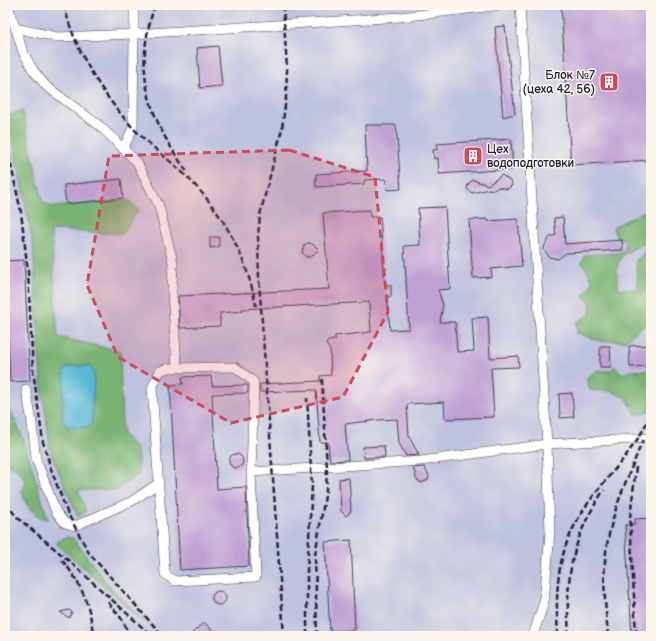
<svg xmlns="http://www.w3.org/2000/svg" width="656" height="641" font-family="'Balsamiq Sans',sans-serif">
  <rect width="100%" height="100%" fill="#fbf7ec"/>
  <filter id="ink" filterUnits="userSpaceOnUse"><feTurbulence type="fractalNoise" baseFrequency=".025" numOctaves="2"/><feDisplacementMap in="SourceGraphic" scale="8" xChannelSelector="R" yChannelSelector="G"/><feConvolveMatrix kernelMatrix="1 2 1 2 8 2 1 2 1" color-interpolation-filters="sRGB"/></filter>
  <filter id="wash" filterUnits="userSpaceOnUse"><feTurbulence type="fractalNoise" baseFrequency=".012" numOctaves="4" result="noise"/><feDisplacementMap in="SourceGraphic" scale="16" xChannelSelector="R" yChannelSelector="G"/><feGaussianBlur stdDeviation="0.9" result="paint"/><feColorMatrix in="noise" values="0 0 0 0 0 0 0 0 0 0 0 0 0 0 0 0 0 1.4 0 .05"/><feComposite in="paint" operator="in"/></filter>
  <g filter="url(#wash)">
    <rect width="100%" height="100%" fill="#efe7cb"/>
    <!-- industrial -->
    <path fill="#bec2dd" d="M5,5H651V636H5Z"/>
    <!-- forest -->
    <path fill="#78b372" stroke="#4d6a56" d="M22,110L43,203L54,207L128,200L139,209L122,234L51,230L58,337L120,351L122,433L137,450L139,474L116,490H78L86,511L78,517L51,454L41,382L33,244L8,116Z
      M645,211L647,222L651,226C651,260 607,236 619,289H638L636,260L642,256L651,237V334L646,323L625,341H600L577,333V322L590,315L591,303L583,295L589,289L593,281L582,262L585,255L617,253L625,250V240L616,237L613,227Z
      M615,366L623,374L630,371L651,370V404L648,412L636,415L627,398L610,391L590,390L586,378L598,370L610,371Z
      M5,397L24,441L48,520C32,515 25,506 22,490L26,482C22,472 14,468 5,462Z
      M66,537L73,538L105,581L145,623L57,544V542Z"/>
    <!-- water -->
    <path fill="#59b9d7" stroke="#3e6e89" d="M70,366H89L94,371L92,423L87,428L67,427L62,420L64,370Z"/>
    <g id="blocks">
      <!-- building -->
      <path fill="#bea1d2" d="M561,5H651V160L571,165Z
        M505,26L515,114L503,117L495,27Z
        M218,46L222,86L200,88L197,48Z
        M365,125H396L401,189L387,190L386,179L364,180V184L316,187V174L367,171Z
        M511,139L513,169L439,174L438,158L434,159L433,150L438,149L437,144Z
        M502,175L511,182L512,185L508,189L498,187L494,190L489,189L472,193L467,189L468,184L473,180L488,185Z
        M121,179L123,198L66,204L64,185Z
        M445,207L450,289L438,290L443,305L440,322H455L457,352L474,351L472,318L488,317L490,358L518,356L519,367L491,368L494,417L445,419L444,402L407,404L409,437L419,455L406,456L399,443L397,419L378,420L345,424L348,460L330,461L328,442H320L316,390L260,392V384L320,381V376L331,375L330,350L326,344L328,341L335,340V336L371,332L369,302L242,309V311L220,313V326L180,328L178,296L329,289L323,213L370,210V217H380L385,285H391V297H387L390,330L409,329L404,246L420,245L418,208Z
        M563,217L565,244L622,240L623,250L566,253L558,259L549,257L544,249L545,245L550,237L556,235L554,218Z
        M487,219L488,221L518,219L522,266L491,269L492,277L473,278L469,220Z
        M210,237H219V247L210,248Z
        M308,243L312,244L319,249L311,257H306L302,252L304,245Z
        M24,260L30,381L10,382L5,261Z
        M651,345V366L630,367L629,346Z
        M600,346H610L611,367H600Z
        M211,376L212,386L248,385V393L212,394L217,489L246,487L249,566L180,570L170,385L183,384L182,377Z
        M572,393L574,417L560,418L559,394Z
        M384,446L385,457L364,458L363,447Z
        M229 461a7 7 0 1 1 14 0a7 7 0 1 1-14 0Z
        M424,467L429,476L428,480L421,483L416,479L415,473L413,468Z
        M349,478L351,511L346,516L341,511L339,479Z
        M651,518V636H632L625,525L635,524V519Z
        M351,540L355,630L330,631L325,542Z
        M212 598a7 7 0 1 1 14 0a7 7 0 1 1-14 0Z
        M69,610L72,612L69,618L60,612Z
        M204,622L217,636H189Z"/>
    </g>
  </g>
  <g filter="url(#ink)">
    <use href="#blocks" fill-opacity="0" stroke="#414051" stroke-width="1"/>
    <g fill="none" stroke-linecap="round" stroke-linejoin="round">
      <defs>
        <path id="minor" d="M8,5L23,52L33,70L46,86L100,126L137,162L159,206L173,262L172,293L177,367
          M134,5V34L400,17L502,5
          M520,5L547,444L550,532L544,602L533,636
          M15,28L57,37L134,34L133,128L123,149
          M26,389L31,416L36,459L56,512L65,523L75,526L132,501L159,483
          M251,472L254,382L235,367L168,368L160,371L152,388L165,574L175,581L256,577L251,472L421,461L547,444L651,438"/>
      </defs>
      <!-- minor casing -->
      <use href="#minor" stroke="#414051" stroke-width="10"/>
      <!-- minor -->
      <use href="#minor" stroke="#fff" stroke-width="9"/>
      <!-- rail -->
      <path stroke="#22223b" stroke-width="2.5" stroke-dasharray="6 3" stroke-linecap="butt" d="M64,5C75,51 101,93 133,128C151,147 173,162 191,181C225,216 247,258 256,306
        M155,5C132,72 149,119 188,173
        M283,5L287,69L286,98L282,129L260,215L258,237L259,279L284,636
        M5,137L21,212L28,272L33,371L43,442L51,469L67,512L89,553L163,636
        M636,467L630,518L636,636
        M5,503L18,518L68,560L152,636
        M62,560C81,583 91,606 93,636
        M108,602L121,618L131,636
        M307,636V571L312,486L307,398
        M317,636L315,555L326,490L327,467L322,379
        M558,636C554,572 560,537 601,486C620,463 639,442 651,414
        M569,636C565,578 571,539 604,490
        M608,636C606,612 603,587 605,562C608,519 627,479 643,440"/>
    </g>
  </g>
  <!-- marked area -->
  <path fill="#d1495b" fill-opacity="0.2" stroke="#d1495b" stroke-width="3" stroke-dasharray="8 5" stroke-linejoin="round" d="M289,150L375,177L388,312L343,397L231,423L118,357L87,285L109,156Z"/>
  <!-- icons -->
  <defs>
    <symbol id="building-square" viewBox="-11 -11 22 22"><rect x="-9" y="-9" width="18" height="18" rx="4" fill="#d1495b" stroke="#fbf7ec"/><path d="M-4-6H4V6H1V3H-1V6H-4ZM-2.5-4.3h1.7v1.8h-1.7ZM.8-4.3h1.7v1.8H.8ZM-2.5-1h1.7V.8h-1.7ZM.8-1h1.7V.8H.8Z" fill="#fff"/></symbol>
  </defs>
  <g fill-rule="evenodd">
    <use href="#building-square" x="598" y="71" width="22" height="22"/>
    <use href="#building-square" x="462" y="145" width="22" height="22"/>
  </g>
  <g text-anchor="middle" stroke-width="3" stroke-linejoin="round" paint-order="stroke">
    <!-- poi labels -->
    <g font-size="12" fill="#22223b" stroke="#fbf7ec" text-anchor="end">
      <text x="595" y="79">Блок №7<tspan x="595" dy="14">(цеха 42, 56)</tspan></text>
      <text x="487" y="153" text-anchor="start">Цех<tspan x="487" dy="14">водоподготовки</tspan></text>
    </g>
  </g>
  <!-- margin -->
  <rect width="656" height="641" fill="none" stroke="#fbf7ec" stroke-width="20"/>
</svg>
